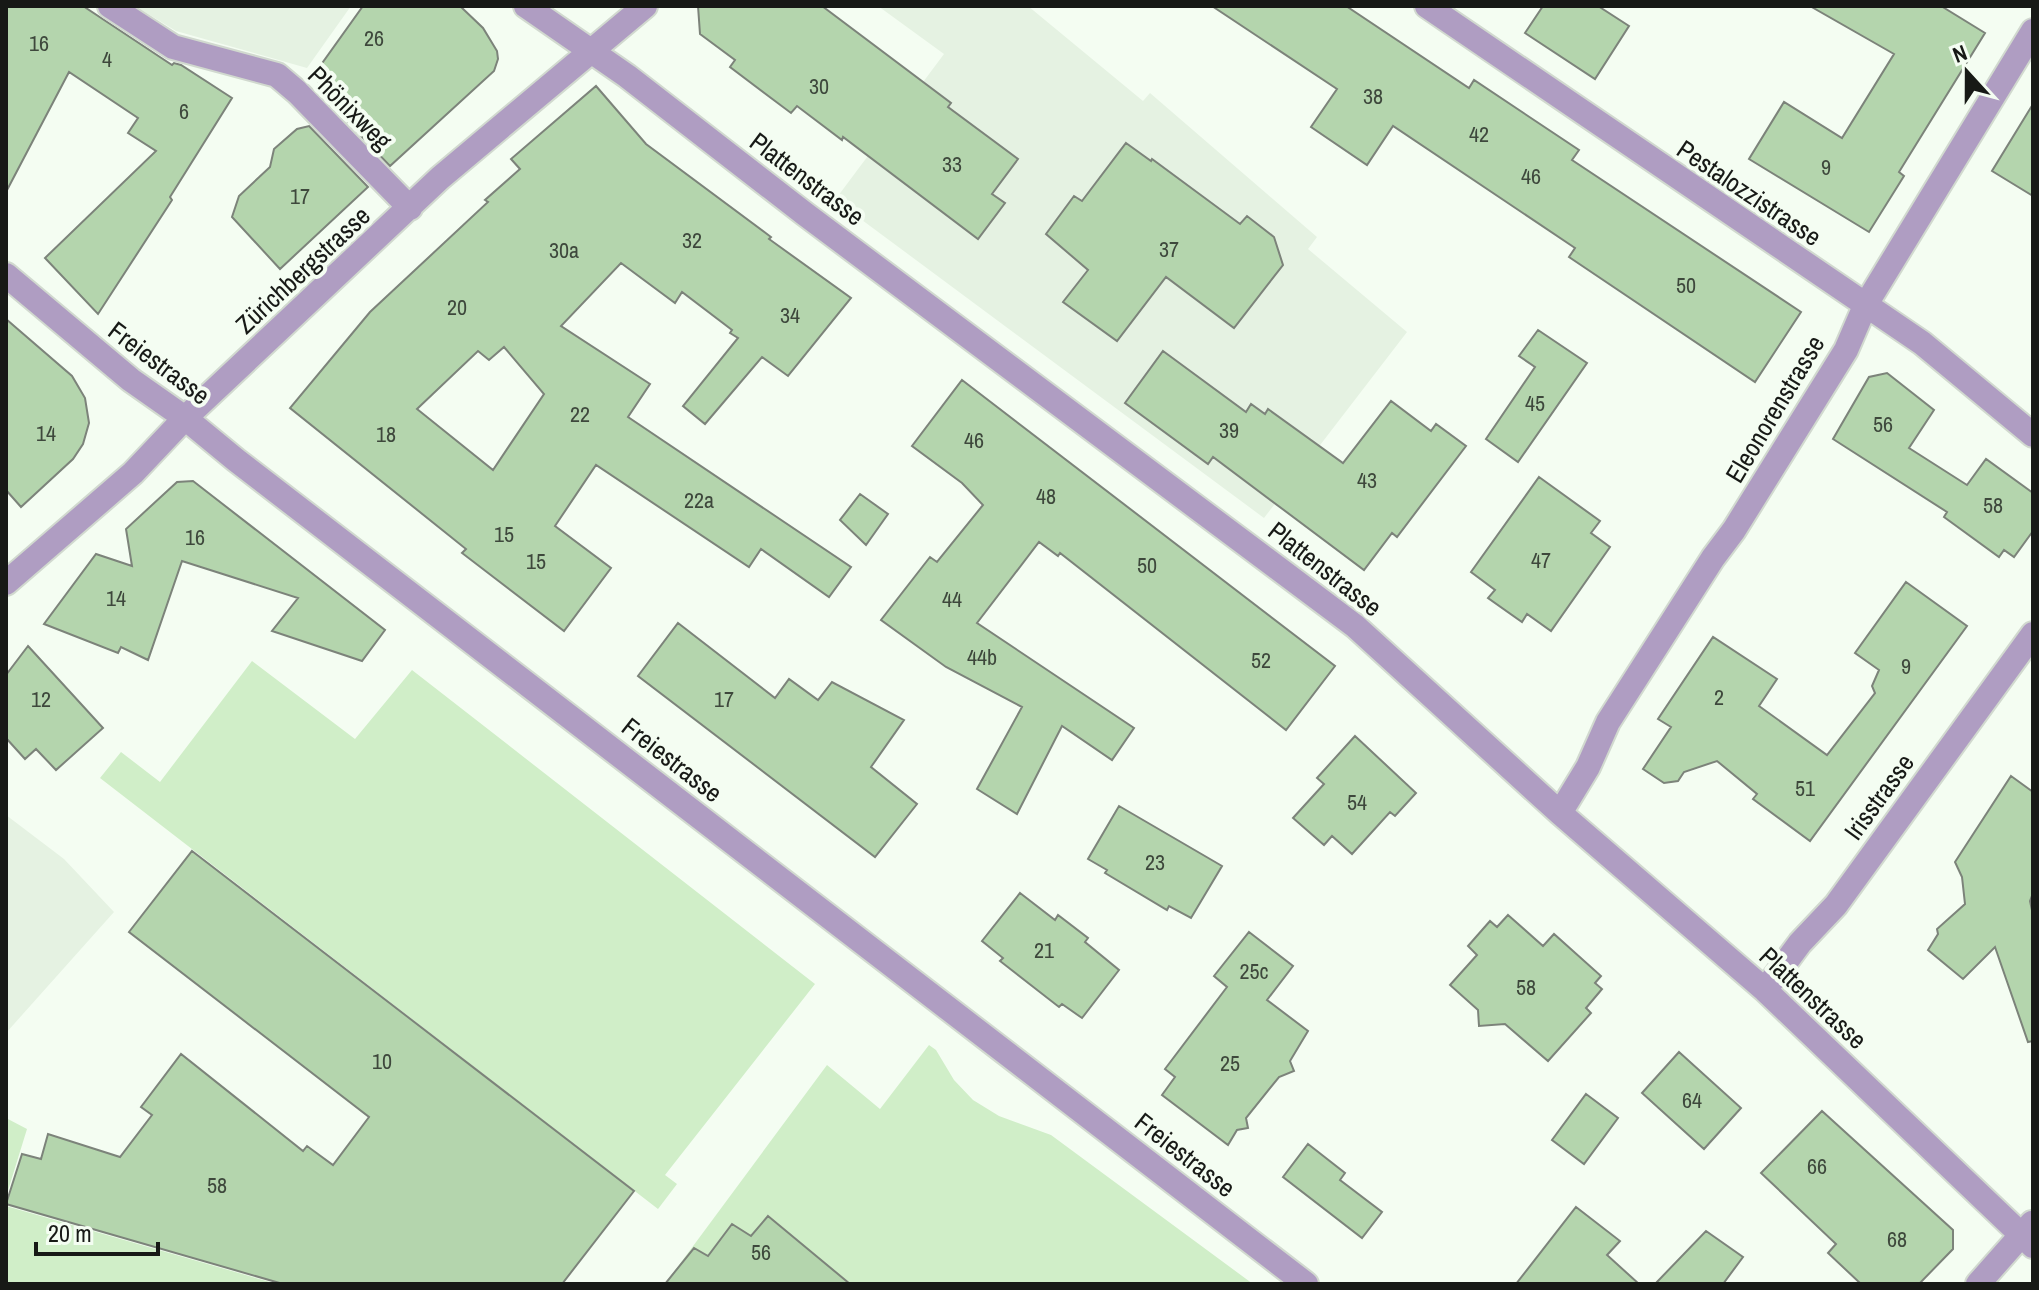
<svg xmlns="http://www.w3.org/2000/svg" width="2039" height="1290" font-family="'Archivo Narrow',sans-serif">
  <rect width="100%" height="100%" fill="#f4fdf2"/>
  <!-- built -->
  <path fill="#e5f2e2" d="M135,6H351L307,68L176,31Z
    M878,6H1028L1143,101L1150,93L1317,237L1308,249L1407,332L1264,518L835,200L944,54Z
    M6,815L64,859L114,912L6,1033Z"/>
  <!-- green -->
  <path fill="#d0eec8" d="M252,661L355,739L412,670L815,984L665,1175L677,1184L658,1209L100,778L121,752L160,782Z
    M929,1045L936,1050L954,1080L973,1100L999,1116L1051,1135L1253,1284H665L827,1065L880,1109Z
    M6,1118L27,1129L6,1197Z
    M6,1206L277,1284H6Z"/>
  <!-- building -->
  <path fill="#b4d5ad" stroke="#7c837a" stroke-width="2" fill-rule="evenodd" d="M6,6H83L172,65L174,63L181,65L232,98L170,197L172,200L98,314L45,258L156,151L128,133L138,118L69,72L6,192Z
    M363,6H460L483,28L497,51L498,59L494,71L390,166L344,118L351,117L313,76Z
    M698,6H822L951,103L948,107L1018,159L992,194L1005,203L978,239L843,137L842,140L797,106L791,113L730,67L735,60L700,34Z
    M1212,6H1346L1469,88L1474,80L1579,150L1572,160L1801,312L1755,382L1569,257L1575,248L1393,126L1367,165L1311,127L1337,89Z
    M1543,6H1598L1629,26L1595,79L1525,33Z
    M1810,6H1941L1985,33L1899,172L1904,176L1869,232L1749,159L1784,102L1842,138L1894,54Z
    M596,86L646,144L771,237L769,239L851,298L788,376L762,357L705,424L683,406L738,338L730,333L732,330L682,292L675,303L621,263L561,326L650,384L628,417L851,567L829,597L761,549L749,567L596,465L555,526L611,568L564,631L462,553L466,549L290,408L370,312L488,202L485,200L520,169L511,159ZM504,347L544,394L493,470L417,409L478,351L489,360Z
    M2033,104V196L1992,171Z
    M309,126L368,187L280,269L232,217L239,196L270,167L274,149L297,129Z
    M1126,143L1151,161L1152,159L1240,224L1247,216L1274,237L1283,265L1234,328L1166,277L1117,341L1063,302L1088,270L1046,234L1074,196L1082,201Z
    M6,319L72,376L85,398L89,423L83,444L73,459L21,507L6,490Z
    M1538,330L1587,363L1518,462L1486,439L1535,367L1519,356Z
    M1163,351L1246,412L1251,404L1265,414L1268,409L1343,463L1391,401L1431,431L1436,424L1466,446L1397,537L1392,533L1364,570L1213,457L1208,464L1125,403Z
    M1887,373L1934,410L1909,448L1967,485L1986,459L2033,493V531L2014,557L2004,550L1999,557L1944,517L1947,512L1833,439L1869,377Z
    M962,380L1335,666L1286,730L1060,553L1058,556L1039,542L977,623L1134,728L1112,760L1062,726L1017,814L977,789L1022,707L946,667L881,620L930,557L937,562L983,505L962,483L912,446Z
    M1539,477L1600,521L1591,533L1610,547L1551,631L1527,614L1522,622L1488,598L1495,590L1471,572Z
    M193,481L385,630L362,661L272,631L298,598L182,561L148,660L121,647L118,653L44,624L96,554L132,566L126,529L177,482Z
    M860,494L888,514L866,545L840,520Z
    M1906,582L1967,626L1810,841L1753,799L1757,794L1717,761L1684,772L1678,781L1664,783L1643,769L1671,727L1658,719L1713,637L1777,679L1759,706L1827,755L1875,693L1872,686L1879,670L1855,653Z
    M678,623L775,698L789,679L818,700L832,682L904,720L871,767L917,804L875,857L638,676Z
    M28,646L103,728L56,770L36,749L25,759L6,738V675Z
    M1355,736L1416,793L1395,816L1390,812L1352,854L1332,836L1324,845L1293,818L1324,784L1317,778Z
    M2011,776L2033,792V893L2030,901L2033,915V1041L2028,1042L1995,947L1963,979L1928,950L1938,934L1937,929L1965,904L1962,877L1955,862Z
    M1119,806L1222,866L1191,918L1169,906L1167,910L1105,873L1107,870L1088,859Z
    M192,851L634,1191L562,1284H283L6,1204L22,1154L41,1159L48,1134L120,1157L152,1115L141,1107L181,1054L303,1151L307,1146L333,1165L369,1117L129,932Z
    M1020,893L1055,920L1058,915L1088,938L1085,942L1119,970L1082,1018L1062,1004L1059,1007L1000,961L1003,958L982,941Z
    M1508,915L1543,946L1554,934L1601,976L1595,983L1602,989L1586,1008L1591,1013L1548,1061L1505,1024L1479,1026L1478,1010L1450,985L1477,955L1468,946L1490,921L1497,927Z
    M1249,932L1293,966L1267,1000L1308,1031L1290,1061L1294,1071L1279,1077L1246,1118L1248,1128L1237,1130L1228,1145L1162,1095L1175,1077L1165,1069L1227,987L1214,976Z
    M1679,1052L1741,1108L1704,1149L1642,1093Z
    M1586,1094L1618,1118L1584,1164L1552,1140Z
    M1822,1111L1953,1230V1249L1919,1284H1861L1828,1253L1836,1244L1761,1173Z
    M1308,1144L1345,1173L1340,1180L1382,1212L1362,1238L1283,1177Z
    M1576,1207L1620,1241L1607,1255L1639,1284H1516Z
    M768,1216L850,1284H665L694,1248L708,1256L732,1224L751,1236Z
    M1706,1231L1743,1257L1723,1284H1655Z"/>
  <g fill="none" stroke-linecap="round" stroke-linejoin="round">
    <defs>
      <path id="street" d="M110,6L173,47L277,75L297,92L410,208
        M526,6L627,76L805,214L1355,626L1560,813L1765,990L2033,1246
        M1427,6L1922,343L2033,435
        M6,275L131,380L185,418L236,460L1306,1284
        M6,583L133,473L185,418L440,178L645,6
        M1560,813L1588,767L1608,722L1713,558L1734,530L1846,350L1865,306L2033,31
        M1765,990L1800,943L1836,905L2033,634
        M1978,1284L2032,1223"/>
    </defs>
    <!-- street casing -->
    <use href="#street" stroke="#d1d9cf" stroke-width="28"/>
    <!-- street -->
    <use href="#street" stroke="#af9dc2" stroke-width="24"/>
  </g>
  <g text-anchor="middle" stroke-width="8" stroke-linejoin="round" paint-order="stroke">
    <!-- number labels -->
    <g font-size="22" fill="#3e483c">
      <text x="374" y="46">26</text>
      <text x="39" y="51">16</text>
      <text x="107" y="67">4</text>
      <text x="819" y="94">30</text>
      <text x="1373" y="104">38</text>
      <text x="184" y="119">6</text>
      <text x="1479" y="142">42</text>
      <text x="952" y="172">33</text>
      <text x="1826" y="175">9</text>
      <text x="1531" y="184">46</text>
      <text x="300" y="204">17</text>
      <text x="692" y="248">32</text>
      <text x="1169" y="257">37</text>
      <text x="564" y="258">30a</text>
      <text x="1686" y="293">50</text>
      <text x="457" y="315">20</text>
      <text x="790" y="323">34</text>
      <text x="1535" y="411">45</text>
      <text x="580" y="422">22</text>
      <text x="1883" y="432">56</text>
      <text x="1229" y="438">39</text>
      <text x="46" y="441">14</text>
      <text x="386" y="442">18</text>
      <text x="974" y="448">46</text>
      <text x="1367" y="488">43</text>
      <text x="1046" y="504">48</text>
      <text x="699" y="508">22a</text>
      <text x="1993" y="513">58</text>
      <text x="504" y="542">15</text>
      <text x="195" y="545">16</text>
      <text x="1541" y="568">47</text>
      <text x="536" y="569">15</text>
      <text x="1147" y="573">50</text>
      <text x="116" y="606">14</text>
      <text x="952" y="607">44</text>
      <text x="982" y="665">44b</text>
      <text x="1261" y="668">52</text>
      <text x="1906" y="674">9</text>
      <text x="1719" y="705">2</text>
      <text x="41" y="707">12</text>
      <text x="724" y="707">17</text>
      <text x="1805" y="796">51</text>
      <text x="1357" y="810">54</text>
      <text x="1155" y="870">23</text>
      <text x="1044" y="958">21</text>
      <text x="1254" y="979">25c</text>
      <text x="1526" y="995">58</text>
      <text x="382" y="1069">10</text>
      <text x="1230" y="1071">25</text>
      <text x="1692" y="1108">64</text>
      <text x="1817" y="1174">66</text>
      <text x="217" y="1193">58</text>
      <text x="1897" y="1247">68</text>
      <text x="761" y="1260">56</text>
    </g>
    <!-- street labels -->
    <g font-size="26" fill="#171916" stroke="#f4fdf2">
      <text transform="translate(350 108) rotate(45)" y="9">Phönixweg</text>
      <text transform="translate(807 179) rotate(37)" y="9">Plattenstrasse</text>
      <text transform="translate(1749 193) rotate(34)" y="9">Pestalozzistrasse</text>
      <text transform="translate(303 270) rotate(-43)" y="9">Zürichbergstrasse</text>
      <text transform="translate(159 363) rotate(37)" y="9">Freiestrasse</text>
      <text transform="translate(1775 409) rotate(-59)" y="9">Eleonorenstrasse</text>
      <text transform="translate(1325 569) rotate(38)" y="9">Plattenstrasse</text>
      <text transform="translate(672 760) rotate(38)" y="9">Freiestrasse</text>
      <text transform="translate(1879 797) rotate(-54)" y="9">Irisstrasse</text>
      <text transform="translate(1813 998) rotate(43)" y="9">Plattenstrasse</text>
      <text transform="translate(1185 1155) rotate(38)" y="9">Freiestrasse</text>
    </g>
  </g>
  <!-- border -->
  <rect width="2039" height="1290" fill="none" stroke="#171916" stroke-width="16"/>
  <!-- north arrow -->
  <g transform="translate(1967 72) rotate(339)" stroke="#f4fdf2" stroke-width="6" paint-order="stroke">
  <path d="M0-6L14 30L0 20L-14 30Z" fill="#171916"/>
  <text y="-12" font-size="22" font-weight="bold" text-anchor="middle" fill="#171916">N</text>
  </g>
  <!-- scale -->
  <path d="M36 1242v12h122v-12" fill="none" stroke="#171916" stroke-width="4"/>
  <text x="48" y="1242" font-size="24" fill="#171916" stroke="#f4fdf2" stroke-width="6" paint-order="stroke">20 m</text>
</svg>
